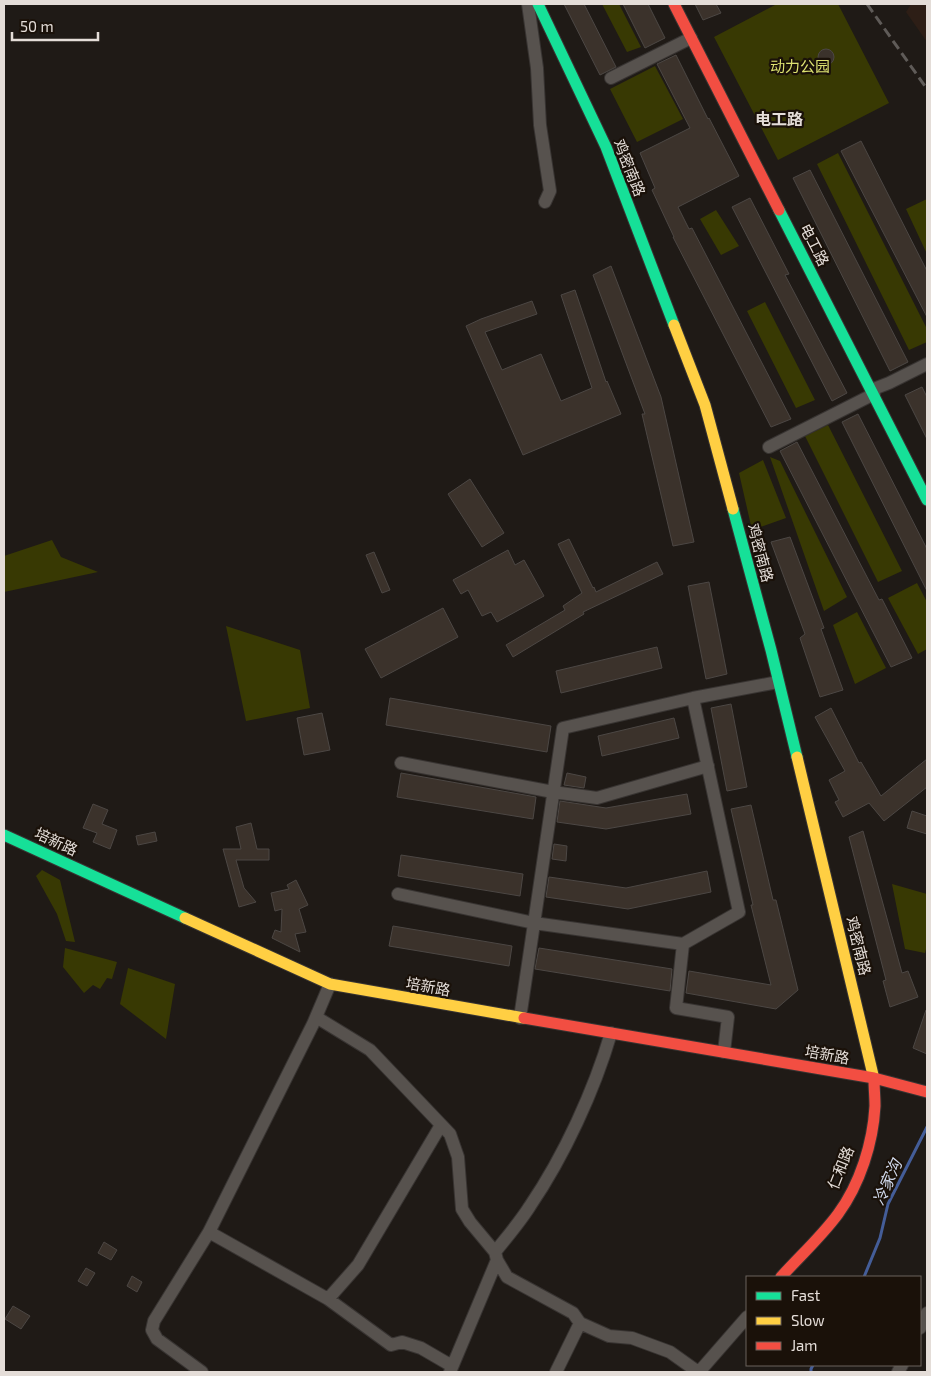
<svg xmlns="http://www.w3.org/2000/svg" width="931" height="1376" font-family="'Exo 2','Noto Sans SC',sans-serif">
  <rect width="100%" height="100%" fill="#1f1a16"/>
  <!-- medical -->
  <path fill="#2d1e16" d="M911,4H927V42L906,12Z"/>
  <!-- green -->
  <path fill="#383903" d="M602,4H619L641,47L627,52Z
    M777,4H838L889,103L778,160L714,37Z
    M655,66L683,119L637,142L610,89Z
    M838,153L927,329V342L909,350L817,164Z
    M927,199V254L906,209Z
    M716,210L739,246L721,255L700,219Z
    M765,302L815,400L796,408L747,311Z
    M828,425L902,571L878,582L805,436Z
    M770,457L780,461L847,597L824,611Z
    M763,460L786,518L752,530L739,473Z
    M52,540L61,557L98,572L4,592V556Z
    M917,583L927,602V649L918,654L888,598Z
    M857,612L886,668L855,684L833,625Z
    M226,626L300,650L310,708L246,721Z
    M42,870L60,880L75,942L66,941L57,914L36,876Z
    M892,884L927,894V945L925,953L905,949Z
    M65,948L117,962L112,979L107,978L100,989L93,985L84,993L63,967Z
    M128,968L175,984L166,1039L120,1004Z"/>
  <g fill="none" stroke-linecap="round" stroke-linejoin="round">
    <!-- stream -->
    <path stroke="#445d98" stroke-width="3" d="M864,1277L880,1238L888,1204L927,1127
      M811,1372V1369L813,1365"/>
  </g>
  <!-- building -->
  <path fill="#3b322b" stroke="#4c4744" d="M564,4H584L616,67L600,75Z
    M623,4H648L665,38L645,48Z
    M695,4H716L721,13L703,20Z
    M818 57a8 8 0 1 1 16 0a8 8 0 1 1-16 0Z
    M676,55L708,119L709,118L739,176L678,207L689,229L692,228L791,419L771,427L673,237H674L652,190L655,188L640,153L690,128L657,64Z
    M861,141L927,271V317L841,151Z
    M810,170L908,362L890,371L793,178Z
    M750,198L789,274L785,275L847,393L832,401L732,207Z
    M611,266L661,397L694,542L673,546L642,414H645L593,275Z
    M575,290L606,382L607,381L621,414L523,455L466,326L481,319L532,301L537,314L485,332L502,370L541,354L561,401L592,388L561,295Z
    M922,387L927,397V439L905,395Z
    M858,414L927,549V591L842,422Z
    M797,442L879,600L882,599L912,658L891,667L780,451Z
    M470,479L504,533L482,547L448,494Z
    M790,537L824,628L821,629L843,690L820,697L800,638L805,634L771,542Z
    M569,539L593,588L594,587L596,592L657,562L663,574L583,612L584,614L513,657L506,645L565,610L563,606L582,593L558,544Z
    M508,550L515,565L524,560L544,596L497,622L491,612L482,616L468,590L461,594L453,580Z
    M374,552L390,590L382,593L366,555Z
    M709,582L727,674L706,679L688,586Z
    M443,608L458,637L381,678L365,649Z
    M657,647L662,668L561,693L556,671Z
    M390,698L551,726L547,752L386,725Z
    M731,704L747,787L727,791L711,708Z
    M831,708L859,763L861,762L881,796L927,759V787L884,821L869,803L843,817L835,802L839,800L829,780L845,771L815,717Z
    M322,713L330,750L304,755L297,718Z
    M674,718L679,738L602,756L598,736Z
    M401,773L536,797L533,819L397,797Z
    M567,773L586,777L584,788L564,785Z
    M687,794L691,814L606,829L557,822L560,801L606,808Z
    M93,804L108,810L102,824L117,830L110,849L93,842L97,833L83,828Z
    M751,805L773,900H776L798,990L776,1009L686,993L689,971L771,985L751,905H753L731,809Z
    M912,811L927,816V834L907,828Z
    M251,823L257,849H269V860H236L244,888L256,902L239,907L223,849H241L236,827Z
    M863,831L902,973L908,971L918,997L890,1007L883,981L886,980L849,837Z
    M155,832L157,841L138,845L136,836Z
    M554,844L567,846L566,861L552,859Z
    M401,855L523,874L520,896L398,876Z
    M707,871L711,892L628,909L546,897L549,877L626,888Z
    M296,880L308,905L299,909L306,932L295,934L300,952L272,938L275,930L281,932L282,909L275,911L271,893L289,889L287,885Z
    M393,926L512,946L509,966L389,946Z
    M539,948L672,969L670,991L535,969Z
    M926,1010H927V1054L913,1048Z
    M104,1242L117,1250L111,1260L98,1253Z
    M86,1268L95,1273L87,1286L78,1281Z
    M132,1276L142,1282L137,1292L127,1286Z
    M13,1306L30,1316L21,1329L5,1319Z"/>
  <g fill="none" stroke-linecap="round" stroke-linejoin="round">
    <defs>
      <path id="street" d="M528,4L537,68L540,125L550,191L545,202
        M611,78L691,38
        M871,390L889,383L927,364
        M769,447L874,394
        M401,763L553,792L597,798L708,766
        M398,894L534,923L683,944L739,912L693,698
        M683,944L676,1008L728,1017L724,1052
        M316,1017L370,1050L450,1134L458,1157L462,1209L470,1222L495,1252L497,1260L450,1372
        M520,1018L563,728L693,698L778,682
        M209,1232L328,1299L391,1345L402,1342L421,1348L452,1366
        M495,1252C507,1237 520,1222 530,1206C564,1156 594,1091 611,1033
        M497,1260L507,1277L573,1313L580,1323L609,1336L632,1338L670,1352L698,1372
        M328,1299L358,1265L441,1125
        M920,1328L927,1313
        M202,1372L157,1339L152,1330L154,1321L209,1232L313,1024L330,984
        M556,1372L580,1323
        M699,1372L747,1317
        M898,1372L902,1365"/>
      <path id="fast" d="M538,4L606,147L674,325
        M779,210L927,500
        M733,509L771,650L797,757
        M4,835L185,918"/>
      <path id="slow" d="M674,325L705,405L733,509
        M797,757L874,1079
        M185,918L330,984L524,1018"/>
      <path id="jam" d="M674,4L779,210
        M524,1018L874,1078L927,1092
        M781,1277C800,1256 821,1237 838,1214C860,1184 873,1143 875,1106C875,1097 874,1088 874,1079"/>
    </defs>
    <!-- street casing -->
    <use href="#street" stroke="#383432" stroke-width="14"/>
    <!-- fast casing -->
    <use href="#fast" stroke="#383432" stroke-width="13"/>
    <!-- slow casing -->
    <use href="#slow" stroke="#383432" stroke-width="13"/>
    <!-- jam casing -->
    <use href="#jam" stroke="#383432" stroke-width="13"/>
    <!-- street -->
    <use href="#street" stroke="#57524e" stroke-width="12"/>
    <!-- fast -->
    <use href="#fast" stroke="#16e098" stroke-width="11"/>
    <!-- slow -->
    <use href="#slow" stroke="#ffcf43" stroke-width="11"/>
    <!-- jam -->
    <use href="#jam" stroke="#f24e42" stroke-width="11"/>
    <!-- rail -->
    <path stroke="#5f5b58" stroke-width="3" stroke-dasharray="10 5" stroke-linecap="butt" d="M867,4L927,89"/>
  </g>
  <g text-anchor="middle" stroke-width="4.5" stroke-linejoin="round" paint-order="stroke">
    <!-- park labels -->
    <g font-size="15" fill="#dee371" stroke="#1a1109">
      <text x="800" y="72">动力公园</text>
    </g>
    <!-- street labels -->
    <g font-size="15" fill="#e4ddd8" stroke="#1a1109">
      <text transform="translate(629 168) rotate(68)" y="5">鸡密南路</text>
      <text transform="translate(814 245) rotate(63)" y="5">电工路</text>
      <text transform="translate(760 553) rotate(75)" y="5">鸡密南路</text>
      <text transform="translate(56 842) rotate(25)" y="5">培新路</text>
      <text transform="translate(858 946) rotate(76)" y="5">鸡密南路</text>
      <text transform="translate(428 987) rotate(10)" y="5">培新路</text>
      <text transform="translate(827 1055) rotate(10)" y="5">培新路</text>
      <text transform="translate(841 1168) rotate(-68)" y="5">仁和路</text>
    </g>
    <!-- neighbourhood labels -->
    <g font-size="16" font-weight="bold" fill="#e4ddd8" stroke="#1a1109">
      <text x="779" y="125">电工路</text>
    </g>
    <!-- water labels -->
    <g font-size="16" font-style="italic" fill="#d1daed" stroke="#1a1109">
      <text transform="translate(887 1182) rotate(-66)" y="6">冷家沟</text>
    </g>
  </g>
  <!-- border -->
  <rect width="931" height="1376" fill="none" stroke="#e4ddd8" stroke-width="10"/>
  <!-- legend -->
  <rect x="746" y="1276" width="175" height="90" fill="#1a1109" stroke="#6b635c"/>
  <rect x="756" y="1292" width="25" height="8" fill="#16e098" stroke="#6b635c"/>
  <text x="791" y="1301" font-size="15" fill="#e4ddd8">Fast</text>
  <rect x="756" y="1317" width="25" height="8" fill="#ffcf43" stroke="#6b635c"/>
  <text x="791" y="1326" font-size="15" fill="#e4ddd8">Slow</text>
  <rect x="756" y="1342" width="25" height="8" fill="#f24e42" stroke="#6b635c"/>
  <text x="791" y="1351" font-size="15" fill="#e4ddd8">Jam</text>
  <!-- scale -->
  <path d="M12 32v8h86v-8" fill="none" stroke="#e4ddd8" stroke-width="2.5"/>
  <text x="20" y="32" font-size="15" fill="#e4ddd8" stroke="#1a1109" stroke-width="4" paint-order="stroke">50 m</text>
</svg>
